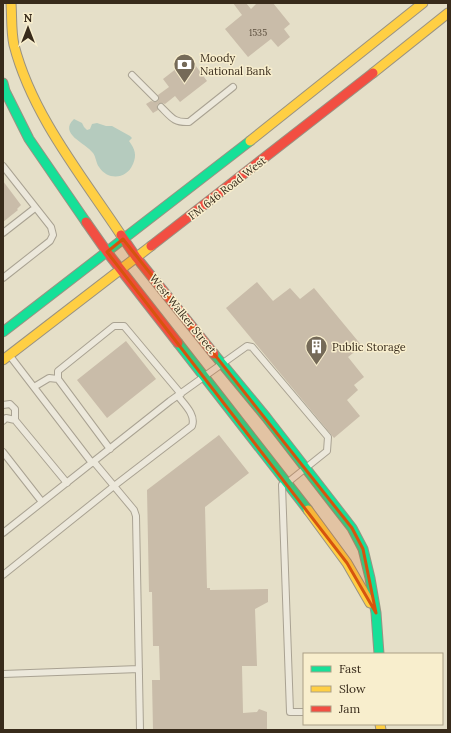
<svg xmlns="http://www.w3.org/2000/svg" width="451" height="733" font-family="Lora,serif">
  <rect width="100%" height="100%" fill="#e5dfc8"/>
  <!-- water -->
  <path fill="#b5cbbe" d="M74,119L82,123L84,127L87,130L90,129L92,124L97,123L106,126H112L130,136L132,138L129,141C135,149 137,155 133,164C127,179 108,181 99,167C96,163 96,157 93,153C86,143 58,134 74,119Z"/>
  <!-- building -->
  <path fill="#c9bca9" d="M233,3H246L251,9L257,3H273L290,24L284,29L290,37L278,47L271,39L248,57L225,29L242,15Z
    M190,58L207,81L180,102L175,96L165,104L162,103L158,104L157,106L158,110L153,113L146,104L151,101L154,102L158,101L159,99L158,95L169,87L163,79Z
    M3,181L21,205L17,209L18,210L3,222Z
    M257,282L273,301L290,288L300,299L314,288L362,346L348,357L364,377L354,385L358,390L347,400L360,416L334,438L226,308Z
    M126,341L156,379L107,418L77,380Z
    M219,435L249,473L205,507L207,588H210V590L268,589V602L255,609L257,666H242L243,713L257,712L259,709L267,712V730H153L152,680H160L159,646H153L152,592H149L147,490Z"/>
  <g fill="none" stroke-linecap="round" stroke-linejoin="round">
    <defs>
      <path id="lane" d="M132,75L155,98
        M161,107C171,117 174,123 189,122L233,87
        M3,166L51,227L53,235L50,241L3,278
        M3,233L35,208
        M10,356L92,463
        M34,387L49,378L58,379
        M3,405L10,404L15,409V420
        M3,421L6,418L15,420L67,483
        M110,449L58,379V371L114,326H124L181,394
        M3,452L42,502
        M94,462L134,510L136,516L140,730
        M282,485L290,712H304
        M3,533L170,401L247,346L252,347L328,437L327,451L287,483
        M3,575L114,486L192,426C196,415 185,405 178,396
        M3,674L139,669"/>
      <path id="fast" d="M3,83L5,91L29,139L86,222
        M3,332L250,141
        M178,343L308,510
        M214,354L266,417L352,528L363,549L370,578L376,613L379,654"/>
      <path id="slow" d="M11,3C12,17 11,32 14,45C32,115 82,176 121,235
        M373,73L448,13
        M250,141L423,3
        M3,360L151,246
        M308,510L347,563L370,603
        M380,724L381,730"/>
      <path id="jam" d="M86,222L107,252L178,343
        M121,235L136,257L214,354
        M151,246L373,73"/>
    </defs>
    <!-- lane casing -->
    <use href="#lane" stroke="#a9a292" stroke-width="8"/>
    <!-- fast casing -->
    <use href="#fast" stroke="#999282" stroke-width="11"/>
    <!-- slow casing -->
    <use href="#slow" stroke="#999282" stroke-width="11"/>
    <!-- jam casing -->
    <use href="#jam" stroke="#999282" stroke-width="11"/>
    <!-- lane -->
    <use href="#lane" stroke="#ece8db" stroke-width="6"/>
    <!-- fast -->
    <use href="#fast" stroke="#16e098" stroke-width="9"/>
    <!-- slow -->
    <use href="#slow" stroke="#ffcf43" stroke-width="9"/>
    <!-- jam -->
    <use href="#jam" stroke="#f24e42" stroke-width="9"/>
  </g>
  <!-- marked area -->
  <path fill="#d6540e" fill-opacity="0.2" stroke="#d6540e" stroke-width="3" stroke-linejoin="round" d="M123,239L352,528L363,549L376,613L347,563L107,252Z"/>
  <!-- icons -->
  <defs>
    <symbol id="bank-pin" viewBox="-11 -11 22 30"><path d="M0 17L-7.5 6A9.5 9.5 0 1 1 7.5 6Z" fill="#756a58" stroke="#f8eecd"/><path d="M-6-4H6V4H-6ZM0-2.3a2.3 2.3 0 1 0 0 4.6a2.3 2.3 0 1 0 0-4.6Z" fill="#fff"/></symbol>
    <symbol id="building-pin" viewBox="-11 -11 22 30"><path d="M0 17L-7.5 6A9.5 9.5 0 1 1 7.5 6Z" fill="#756a58" stroke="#f8eecd"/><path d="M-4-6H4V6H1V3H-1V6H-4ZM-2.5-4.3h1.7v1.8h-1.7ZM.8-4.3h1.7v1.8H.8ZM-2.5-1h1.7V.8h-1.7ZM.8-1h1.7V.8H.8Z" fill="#fff"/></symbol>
  </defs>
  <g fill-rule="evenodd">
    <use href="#bank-pin" x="172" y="52" width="25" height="34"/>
    <use href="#building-pin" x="304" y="334" width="25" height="34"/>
  </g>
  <g text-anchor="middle" stroke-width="3" stroke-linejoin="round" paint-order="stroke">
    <!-- number labels -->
    <g font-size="9" fill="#5c4f3e">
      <text x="258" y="36">1535</text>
    </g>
    <!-- poi labels -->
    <g font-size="11" fill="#382b1b" stroke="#f8eecd" text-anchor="start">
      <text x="200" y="62">Moody<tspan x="200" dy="13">National Bank</tspan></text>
      <text x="332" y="351">Public Storage</text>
    </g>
    <!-- street labels -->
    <g font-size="11" fill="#382b1b" stroke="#f8eecd">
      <text transform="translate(227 188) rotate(-38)" y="4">FM 646 Road West</text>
      <text transform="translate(183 314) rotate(51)" y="4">West Walker Street</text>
    </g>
  </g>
  <!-- border -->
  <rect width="451" height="733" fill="none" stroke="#382b1b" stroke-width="8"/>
  <!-- legend -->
  <rect x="303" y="653" width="140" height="72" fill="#f8eecd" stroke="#aba086"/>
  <rect x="311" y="666" width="20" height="6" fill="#16e098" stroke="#aba086"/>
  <text x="339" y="673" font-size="12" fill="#382b1b">Fast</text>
  <rect x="311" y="686" width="20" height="6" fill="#ffcf43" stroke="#aba086"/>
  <text x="339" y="693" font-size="12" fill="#382b1b">Slow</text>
  <rect x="311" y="706" width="20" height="6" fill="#f24e42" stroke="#aba086"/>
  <text x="339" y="713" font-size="12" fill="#382b1b">Jam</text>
  <!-- north arrow -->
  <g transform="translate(28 28)" stroke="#f8eecd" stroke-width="3" paint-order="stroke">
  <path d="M0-3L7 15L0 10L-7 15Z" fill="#382b1b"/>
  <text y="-6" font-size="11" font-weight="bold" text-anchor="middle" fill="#382b1b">N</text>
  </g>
</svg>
